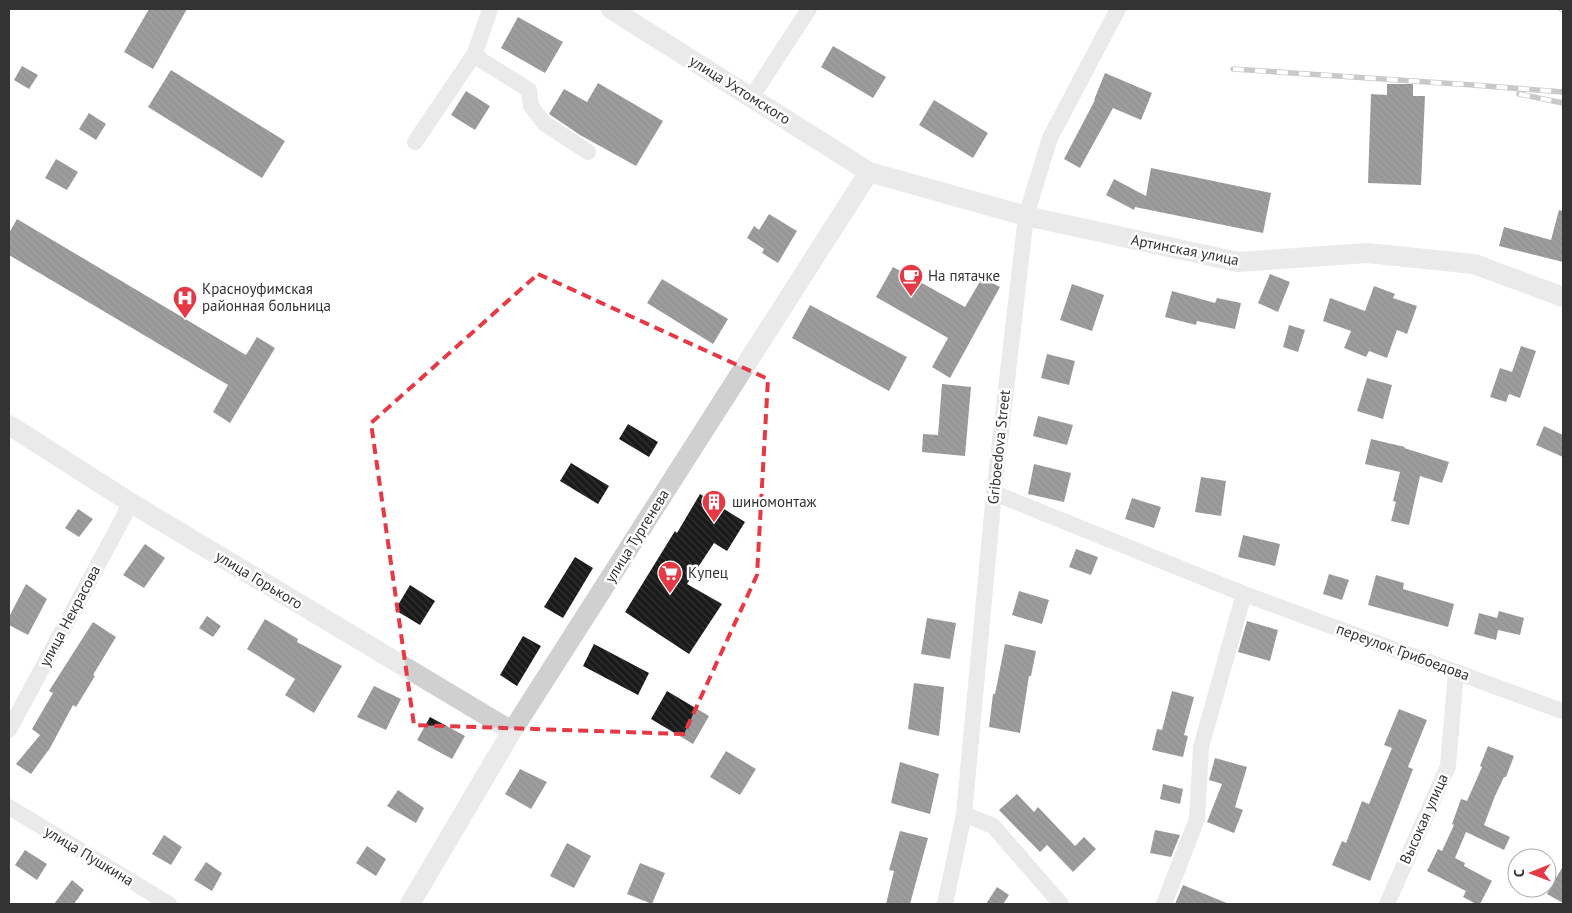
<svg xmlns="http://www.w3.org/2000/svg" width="1572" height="913" font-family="'PT Sans',sans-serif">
  <defs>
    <pattern id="building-back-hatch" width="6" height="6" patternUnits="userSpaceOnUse" patternTransform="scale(1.25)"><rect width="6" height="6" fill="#1a1a1a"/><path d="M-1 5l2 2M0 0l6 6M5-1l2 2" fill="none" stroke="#333"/></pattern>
  </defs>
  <rect width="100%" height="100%" fill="#fff"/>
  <!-- building -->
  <path fill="url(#building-back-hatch)" d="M149,9H187L153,69L124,52Z
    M518,17L563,42L545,73L501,48Z
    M833,46L886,77L873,98L821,67Z
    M22,66L38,75L29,89L14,80Z
    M171,70L285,141L262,178L148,107Z
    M1105,73L1152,93L1141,120L1113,108L1080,168L1064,159L1095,100H1094Z
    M598,83L663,121L636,166L580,135L549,114L564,89L587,102Z
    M1387,84H1413V96H1425L1421,185L1368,183L1371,94L1387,95Z
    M466,91L490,106L475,130L451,115Z
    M934,100L988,133L973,158L919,125Z
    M89,113L106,124L96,140L79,129Z
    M56,159L78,172L67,190L45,178Z
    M1151,168L1271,193L1263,233L1135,207L1134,210L1106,195L1114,179L1146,196Z
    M1559,210L1563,211V262L1499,246L1504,227L1551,240Z
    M769,214L797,231L778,263L762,253L764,249L747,238L754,226L759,230Z
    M17,219L246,355L257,337L275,348L230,423L213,412L228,385L9,255V233Z
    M893,267L965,307L982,278L1000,287L950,378L932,367L948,338L876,297Z
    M1270,274L1290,282L1278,312L1258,303Z
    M662,279L728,319L713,344L647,303Z
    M1072,284L1104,295L1092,331L1060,320Z
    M1374,286L1395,294L1393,298L1417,306L1407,334L1397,330L1387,358L1369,351L1366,357L1344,348L1351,331L1323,321L1330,298L1365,311Z
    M1172,291L1215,303L1217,298L1241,303L1235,329L1197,321L1196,325L1165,317Z
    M810,305L907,357L889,391L792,338Z
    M1289,325L1305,330L1298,352L1283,347Z
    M1521,346L1536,351L1520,398L1509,394L1506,402L1490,397L1500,368L1512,372Z
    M1047,354L1075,361L1069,385L1041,378Z
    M1367,378L1392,385L1383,419L1357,411Z
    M942,384L971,387L965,456L922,452L923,434L938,435Z
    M1038,416L1073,425L1067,445L1033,436Z
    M628,424L658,442L649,457L619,439Z
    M1544,426L1563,435V457L1536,445Z
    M1371,439L1405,447L1404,448L1449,462L1442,483L1420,476L1409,525L1391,521L1396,502L1393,501L1400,472L1365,464Z
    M571,463L609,486L598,504L560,481Z
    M1034,464L1071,473L1064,502L1028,494Z
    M1201,477L1226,481L1221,516L1195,512Z
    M700,494L745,522L727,551L714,543L687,584L722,604L689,654L625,612L675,531L677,533Z
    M1132,498L1161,507L1154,528L1125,519Z
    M78,509L93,519L79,537L65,528Z
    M1243,535L1280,544L1275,566L1238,557Z
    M145,544L165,558L144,588L123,575Z
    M1076,549L1098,557L1091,575L1069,567Z
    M575,557L593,568L563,618L544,607Z
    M1329,574L1349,580L1342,600L1323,594Z
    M1376,575L1404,583L1403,589L1454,604L1448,627L1368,605Z
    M26,584L47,599L28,635L9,625V617Z
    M410,585L435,601L420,625L395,610Z
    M1019,591L1049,600L1042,624L1012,615Z
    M1499,611L1524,618L1520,635L1498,630L1496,640L1474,634L1479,613L1497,618Z
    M207,616L221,626L213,637L199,628Z
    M927,618L956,623L950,659L921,654Z
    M265,619L298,639L297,642L342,666L314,713L285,695L295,679L247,649Z
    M1247,621L1278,630L1270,661L1238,652Z
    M93,622L116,637L93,675L95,676L76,707L73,705L50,748L31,774L16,764L40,735L32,729L53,693L49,691Z
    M523,636L541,646L517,686L500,675Z
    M594,644L649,673L638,695L583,666Z
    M1005,644L1036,651L1031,676H1029L1020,733L989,727L993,694H995Z
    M914,683L944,687L939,736L908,729Z
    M374,686L401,699L386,730L357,717Z
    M667,691L709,716L693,744L651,719Z
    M1172,691L1194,697L1184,735L1188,736L1183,757L1152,750L1157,729L1162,730Z
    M1399,709L1427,720L1408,767L1413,769L1370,881L1332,865L1342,841L1346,843L1362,801L1369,804L1392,748L1384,745Z
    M430,717L465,736L452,759L417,740Z
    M1488,746L1514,756L1506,777H1504L1495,796L1484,825L1510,837L1504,850L1466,832L1455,858L1465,863L1464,866L1492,881L1480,904H1476L1463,897L1466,891L1427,871L1438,849L1442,851L1454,825L1452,824L1461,799L1467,801L1482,767L1480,766Z
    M726,751L756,769L740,795L710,777Z
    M1215,758L1247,767L1235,807L1243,810L1234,833L1207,822L1222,784L1209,780Z
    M900,762L939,774L930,814L891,803Z
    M520,769L547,782L531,809L505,794Z
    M1163,784L1183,789L1180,804L1160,799Z
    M398,790L424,808L416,823L387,806Z
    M1017,794L1034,812L1038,807L1075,846L1084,837L1096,849L1073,872L1047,845L1040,852L999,810Z
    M1155,830L1180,835L1171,857L1150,853Z
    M900,831L928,838L910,904H886L894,871L889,870Z
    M164,835L182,847L171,865L152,854Z
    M567,843L591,856L574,888L550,876Z
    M367,846L386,859L376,876L356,863Z
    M25,850L47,864L37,880L15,865Z
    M206,862L222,873L212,891L194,880Z
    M640,863L665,873L652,904L627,894Z
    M1563,866V903L1547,894Z
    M72,880L84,890L74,904H54Z
    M1183,885L1229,904H1175Z
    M997,887L1009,895L1003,904H986Z"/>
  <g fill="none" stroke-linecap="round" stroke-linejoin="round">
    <!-- minor -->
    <path stroke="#d0d0d0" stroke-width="16" d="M490,9L475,53L481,60L529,90L531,106L544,123L588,152
      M751,98L809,9
      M415,142L475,53
      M994,493L1244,594L1562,711
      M9,730L131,503
      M9,807L169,904
      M964,814L993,826L1061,904
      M945,904L964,814L994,493L1026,216L1050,138L1118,9
      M1164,904L1197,819L1201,747L1244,594
      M1387,904L1448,766L1456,672"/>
    <!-- tertiary -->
    <path stroke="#d0d0d0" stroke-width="20" d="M611,9L869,172L1026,216L1238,262L1367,253L1474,264L1563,297
      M9,425L131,503L512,731
      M410,904L512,731L869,172"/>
    <defs>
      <path id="rail" d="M1561,9L1563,10
        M1233,69L1473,85L1563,92
        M1519,94L1563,103"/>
    </defs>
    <!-- rail casing -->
    <use href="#rail" stroke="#888" stroke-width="5.5"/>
    <!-- rail -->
    <use href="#rail" stroke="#fff" stroke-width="4" stroke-dasharray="11" stroke-linecap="butt"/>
  </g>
  <!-- marked area -->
  <path d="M0 0H1572V913H0ZM538,274L768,379L757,575L684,734L414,725L371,423Z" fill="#fff" fill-opacity=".55" fill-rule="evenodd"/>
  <path fill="none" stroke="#e63946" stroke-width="4" stroke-dasharray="10 6" stroke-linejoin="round" d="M538,274L768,379L757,575L684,734L414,725L371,423Z"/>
  <!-- icons -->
  <defs>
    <symbol id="cafe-pin" viewBox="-11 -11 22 30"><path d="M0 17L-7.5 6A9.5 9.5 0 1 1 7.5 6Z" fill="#e63946" stroke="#fff"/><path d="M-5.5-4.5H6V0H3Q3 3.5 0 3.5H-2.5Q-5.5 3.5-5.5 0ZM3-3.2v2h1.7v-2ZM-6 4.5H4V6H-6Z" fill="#fff"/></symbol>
    <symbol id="hospital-pin" viewBox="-11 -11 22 30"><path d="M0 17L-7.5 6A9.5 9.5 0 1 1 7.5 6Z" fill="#e63946" stroke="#fff"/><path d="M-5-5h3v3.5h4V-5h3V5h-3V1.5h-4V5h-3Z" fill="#fff"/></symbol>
    <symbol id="building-pin" viewBox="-11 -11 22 30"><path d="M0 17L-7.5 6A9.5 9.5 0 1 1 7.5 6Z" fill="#e63946" stroke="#fff"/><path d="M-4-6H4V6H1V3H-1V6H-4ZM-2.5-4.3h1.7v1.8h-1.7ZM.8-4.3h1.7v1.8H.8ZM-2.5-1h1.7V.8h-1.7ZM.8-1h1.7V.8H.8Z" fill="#fff"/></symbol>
    <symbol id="supermarket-pin" viewBox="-11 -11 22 30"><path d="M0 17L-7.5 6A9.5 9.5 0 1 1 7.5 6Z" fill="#e63946" stroke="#fff"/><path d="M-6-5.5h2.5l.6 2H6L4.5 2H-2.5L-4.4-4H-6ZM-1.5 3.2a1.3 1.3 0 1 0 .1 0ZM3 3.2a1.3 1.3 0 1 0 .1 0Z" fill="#fff"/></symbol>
  </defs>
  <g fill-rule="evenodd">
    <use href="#cafe-pin" x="897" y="262" width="28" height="38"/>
    <use href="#hospital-pin" x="171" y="284" width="28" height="38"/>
    <use href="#building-pin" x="700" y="488" width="28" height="38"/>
    <use href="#supermarket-pin" x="656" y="559" width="28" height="38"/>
  </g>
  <g text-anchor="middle" stroke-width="5" stroke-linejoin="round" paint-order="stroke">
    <!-- street labels -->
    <g font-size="15" fill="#333" stroke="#fff">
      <text transform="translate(740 90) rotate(32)" y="5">улица Ухтомского</text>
      <text transform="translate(1185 250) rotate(11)" y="5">Артинская улица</text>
      <text transform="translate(999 447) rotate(-84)" y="5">Griboedova Street</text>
      <text transform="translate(637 536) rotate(-58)" y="5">улица Тургенева</text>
      <text transform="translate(259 580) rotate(31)" y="5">улица Горького</text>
      <text transform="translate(70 616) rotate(-62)" y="5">улица Некрасова</text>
      <text transform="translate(1403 652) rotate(20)" y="5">переулок Грибоедова</text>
      <text transform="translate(1424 819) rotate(-66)" y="5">Высокая улица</text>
      <text transform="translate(89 856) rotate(31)" y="5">улица Пушкина</text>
    </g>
    <!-- poi labels -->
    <g font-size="15" fill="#333" stroke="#fff" text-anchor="start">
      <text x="928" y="281">На пятачке</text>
      <text x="202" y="294">Красноуфимская<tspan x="202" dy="17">районная больница</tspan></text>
      <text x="732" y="507">шиномонтаж</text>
      <text x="688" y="578">Купец</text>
    </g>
  </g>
  <!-- border -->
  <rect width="1572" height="913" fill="none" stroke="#333333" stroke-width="20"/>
  <!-- north arrow -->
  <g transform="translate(1532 873) rotate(269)"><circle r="24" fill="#ffffff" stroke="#adadad"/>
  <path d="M0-4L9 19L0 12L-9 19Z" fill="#e63946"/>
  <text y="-8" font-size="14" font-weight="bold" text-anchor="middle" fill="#333333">С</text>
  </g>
</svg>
